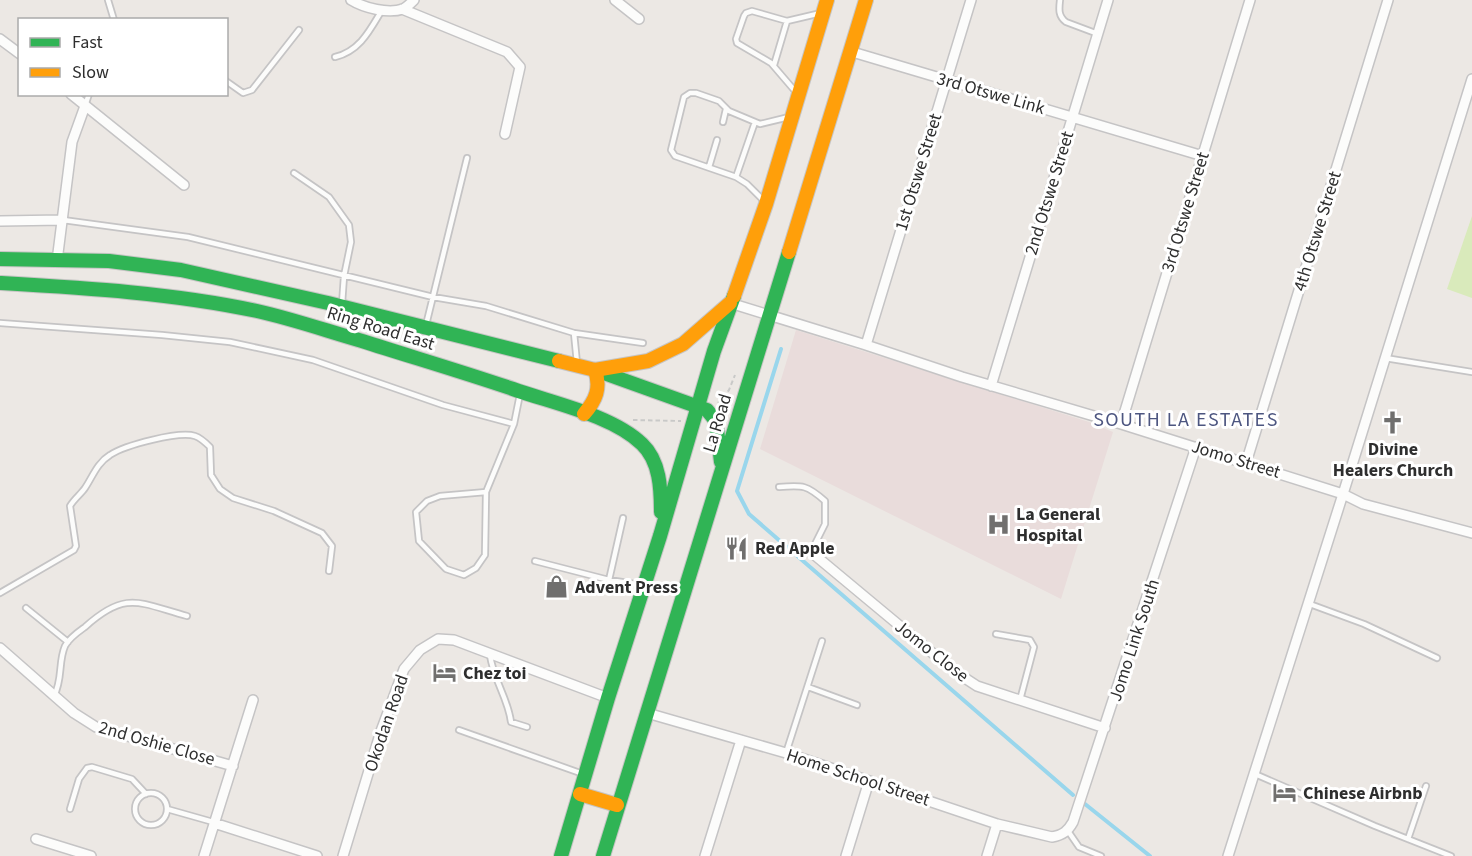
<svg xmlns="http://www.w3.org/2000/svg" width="1472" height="856" font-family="'Source Sans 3',sans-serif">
  <rect width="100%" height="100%" fill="#ece8e4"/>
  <!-- medical -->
  <path fill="#e9dcdb" d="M796,330L1089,422L1113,432L1061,599L760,449Z"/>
  <!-- pitch -->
  <path fill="#d9eabb" d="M1472,216V298L1447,289Z"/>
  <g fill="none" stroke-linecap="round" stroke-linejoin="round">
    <!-- stream -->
    <path stroke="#99d6ec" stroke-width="4" d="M781,349L737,491L749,514L1073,795
      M1085,804L1150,856"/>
    <defs>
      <path id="lane" d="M108,0L114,20
        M1060,0C1059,9 1058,16 1066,22L1098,34
        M335,57C360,51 370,30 382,10
        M774,65L787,21
        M226,81L243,93L252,90L299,30
        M795,91L771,63L737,43L736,39L744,16L746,13L752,11L787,21L821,13
        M85,106L89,94
        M723,122L726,109
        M709,167L717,140
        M294,173L329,197L349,225L351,242L344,276L342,304
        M736,177L755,122
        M763,200L747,184L736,177L675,156L671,150L684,97L690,93H696L719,101L729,111L760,124L789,117
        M63,220L188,237L433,297L486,306L574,333L643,343
        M0,323L162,335L230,342L313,360L443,405L514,424
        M426,325L467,158
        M574,333L577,363
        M1385,358L1472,372
        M779,487C803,485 807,485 825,501V524L811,552
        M486,492L440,496L427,501L416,512L419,541L446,569L464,575L476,568L485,555L486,492L514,424L520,394
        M535,561L609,580L642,585
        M609,580L623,518
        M0,593L74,550L76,546L70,506C74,499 81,494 85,488C93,476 97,463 110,455C125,445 179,431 195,436C201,438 206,443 210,447L211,475L220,489L233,498L274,511L322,533L332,546L329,571
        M1307,603L1364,624L1437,658
        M26,608L68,642
        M996,634L1030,640L1034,647L1020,700
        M490,655C493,679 508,698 511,722L527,727
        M808,687L857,705
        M54,696C63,679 58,662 65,646C69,638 78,632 85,627C126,590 139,603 187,616
        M459,730L583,774
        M786,753L822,641
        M1255,774L1375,826L1451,856
        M135 809a16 16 0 1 1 32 0a16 16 0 1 1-32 0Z
        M70,809L79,779L87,768L92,767L132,779L146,794
        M167,809L213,822
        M1068,831L1079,847L1101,856
        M1408,839L1426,786"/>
      <path id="street" d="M351,0C364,8 388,14 403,9C407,7 411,3 414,0
        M615,0L639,19
        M402,9L507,52L520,67L505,134
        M0,39L20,54
        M849,51L1203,156
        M1472,79L1343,494L1363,504L1472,533
        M71,94L184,185
        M0,221L63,220
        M57,261L72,142L85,106
        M730,303L866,345L962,377L1121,424L1343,494L1228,856
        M866,345L971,0
        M991,386L1108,0
        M1121,424L1250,0
        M1246,463L1388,0
        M811,552L954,671L977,686L1105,728
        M0,648L74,713L96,727L233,766
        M647,713L786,753L997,824L1052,837C1063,835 1068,831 1073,822L1196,447
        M214,823L317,856
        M36,839L91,856
        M204,856L253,700
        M343,856L381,731L404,669L420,650L438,639L454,640L608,698
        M705,856L741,740
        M846,856L869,781
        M987,856L997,824"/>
      <path id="fast" d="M0,259L109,261L181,270L328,303L559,361
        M0,283C86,288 173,293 257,311C293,319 327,331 362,341C412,357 463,372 513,389C552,403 612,415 642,444C660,461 661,489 661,512
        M601,372L707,410L716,421L721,462
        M561,856L608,698L660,536L714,351L734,296
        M603,856L789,252"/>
      <path id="slow" d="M789,252L866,0
        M734,296L766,204L827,0
        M559,361L595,370L648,361L683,344L730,303
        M584,414C596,400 601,388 595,370
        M580,794L617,805"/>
    </defs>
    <!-- lane casing -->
    <use href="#lane" stroke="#c5c4c5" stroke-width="8"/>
    <!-- street casing -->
    <use href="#street" stroke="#c5c4c5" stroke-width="12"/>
    <!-- fast casing -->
    <use href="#fast" stroke="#c6c5c4" stroke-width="16"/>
    <!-- slow casing -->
    <use href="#slow" stroke="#c6c5c4" stroke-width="16"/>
    <!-- path -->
    <path stroke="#c9c9c8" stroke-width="2" stroke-dasharray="4.5 3" stroke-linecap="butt" d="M718,403L729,390L735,375
      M633,420L681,421"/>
    <!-- lane -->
    <use href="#lane" stroke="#fcfcfb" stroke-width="4.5"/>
    <!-- street -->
    <use href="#street" stroke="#fcfcfb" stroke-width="9"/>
    <!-- fast -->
    <use href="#fast" stroke="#30b455" stroke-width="14"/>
    <!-- slow -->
    <use href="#slow" stroke="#ff9f0a" stroke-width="14"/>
  </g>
  <!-- icons -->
  <defs>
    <symbol id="church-bare" viewBox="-9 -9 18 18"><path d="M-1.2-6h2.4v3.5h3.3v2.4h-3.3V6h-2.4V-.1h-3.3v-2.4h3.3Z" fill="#706f6e" stroke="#fff" stroke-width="2.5" paint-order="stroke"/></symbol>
    <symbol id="hospital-bare" viewBox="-9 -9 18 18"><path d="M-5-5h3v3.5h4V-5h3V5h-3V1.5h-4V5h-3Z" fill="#706f6e" stroke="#fff" stroke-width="2.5" paint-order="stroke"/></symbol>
    <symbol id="restaurant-bare" viewBox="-9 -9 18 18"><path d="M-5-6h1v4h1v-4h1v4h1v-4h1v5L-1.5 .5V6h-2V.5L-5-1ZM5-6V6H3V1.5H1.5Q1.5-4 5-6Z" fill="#706f6e" stroke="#fff" stroke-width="2.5" paint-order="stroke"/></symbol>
    <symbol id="shop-bare" viewBox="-9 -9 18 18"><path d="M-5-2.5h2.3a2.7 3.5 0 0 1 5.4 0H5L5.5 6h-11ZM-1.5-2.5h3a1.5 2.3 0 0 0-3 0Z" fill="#706f6e" stroke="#fff" stroke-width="2.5" paint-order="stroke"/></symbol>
    <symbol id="hotel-bare" viewBox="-9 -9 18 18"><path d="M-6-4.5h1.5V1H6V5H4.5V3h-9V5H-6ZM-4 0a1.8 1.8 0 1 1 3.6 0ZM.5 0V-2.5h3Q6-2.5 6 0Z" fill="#706f6e" stroke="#fff" stroke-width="2.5" paint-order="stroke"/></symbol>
  </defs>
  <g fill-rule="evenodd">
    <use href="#church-bare" x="1376" y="406" width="33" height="33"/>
    <use href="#hospital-bare" x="982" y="508" width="33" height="33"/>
    <use href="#restaurant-bare" x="720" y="532" width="33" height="33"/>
    <use href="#shop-bare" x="540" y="570" width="33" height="33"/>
    <use href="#hotel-bare" x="428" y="656" width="33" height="33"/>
    <use href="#hotel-bare" x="1268" y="776" width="33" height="33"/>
  </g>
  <g text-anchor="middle" stroke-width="6" stroke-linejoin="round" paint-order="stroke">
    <!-- street labels -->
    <g font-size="18" fill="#2e2e2e" stroke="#fff">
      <text transform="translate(991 93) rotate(16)" y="6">3rd Otswe Link</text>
      <text transform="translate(918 172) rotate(-73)" y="6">1st Otswe Street</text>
      <text transform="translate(1049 193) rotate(-73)" y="6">2nd Otswe Street</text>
      <text transform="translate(1185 212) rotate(-73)" y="6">3rd Otswe Street</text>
      <text transform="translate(1317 231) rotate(-73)" y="6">4th Otswe Street</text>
      <text transform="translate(381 328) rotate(17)" y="6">Ring Road East</text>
      <text transform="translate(717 423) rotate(-73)" y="6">La Road</text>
      <text transform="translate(1236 459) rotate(17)" y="6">Jomo Street</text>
      <text transform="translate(1134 640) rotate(-72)" y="6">Jomo Link South</text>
      <text transform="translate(932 651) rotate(38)" y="6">Jomo Close</text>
      <text transform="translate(386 723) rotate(-71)" y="6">Okodan Road</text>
      <text transform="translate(157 743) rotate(16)" y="6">2nd Oshie Close</text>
      <text transform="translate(858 777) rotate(18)" y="6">Home School Street</text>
    </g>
    <!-- poi labels -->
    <g font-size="18" font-weight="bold" fill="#2e2e2e" stroke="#fff" text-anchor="start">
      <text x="1393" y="455" text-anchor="middle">Divine<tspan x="1393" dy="21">Healers Church</tspan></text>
      <text x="1016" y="520">La General<tspan x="1016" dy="21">Hospital</tspan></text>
      <text x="755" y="554">Red Apple</text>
      <text x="575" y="593">Advent Press</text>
      <text x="463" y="679">Chez toi</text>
      <text x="1303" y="799">Chinese Airbnb</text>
    </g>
    <!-- neighbourhood labels -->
    <g font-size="20" letter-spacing="1.5" fill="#4d5680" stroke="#fff">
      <text x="1186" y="426">SOUTH LA ESTATES</text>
    </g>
  </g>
  <!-- legend -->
  <rect x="18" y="18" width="210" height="78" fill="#ffffff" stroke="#ababab" stroke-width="1.5"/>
  <rect x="30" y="38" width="30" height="9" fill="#30b455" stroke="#ababab" stroke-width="1.5"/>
  <text x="72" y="48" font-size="18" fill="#2e2e2e">Fast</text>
  <rect x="30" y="68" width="30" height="9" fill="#ff9f0a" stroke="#ababab" stroke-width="1.5"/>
  <text x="72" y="78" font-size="18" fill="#2e2e2e">Slow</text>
</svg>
